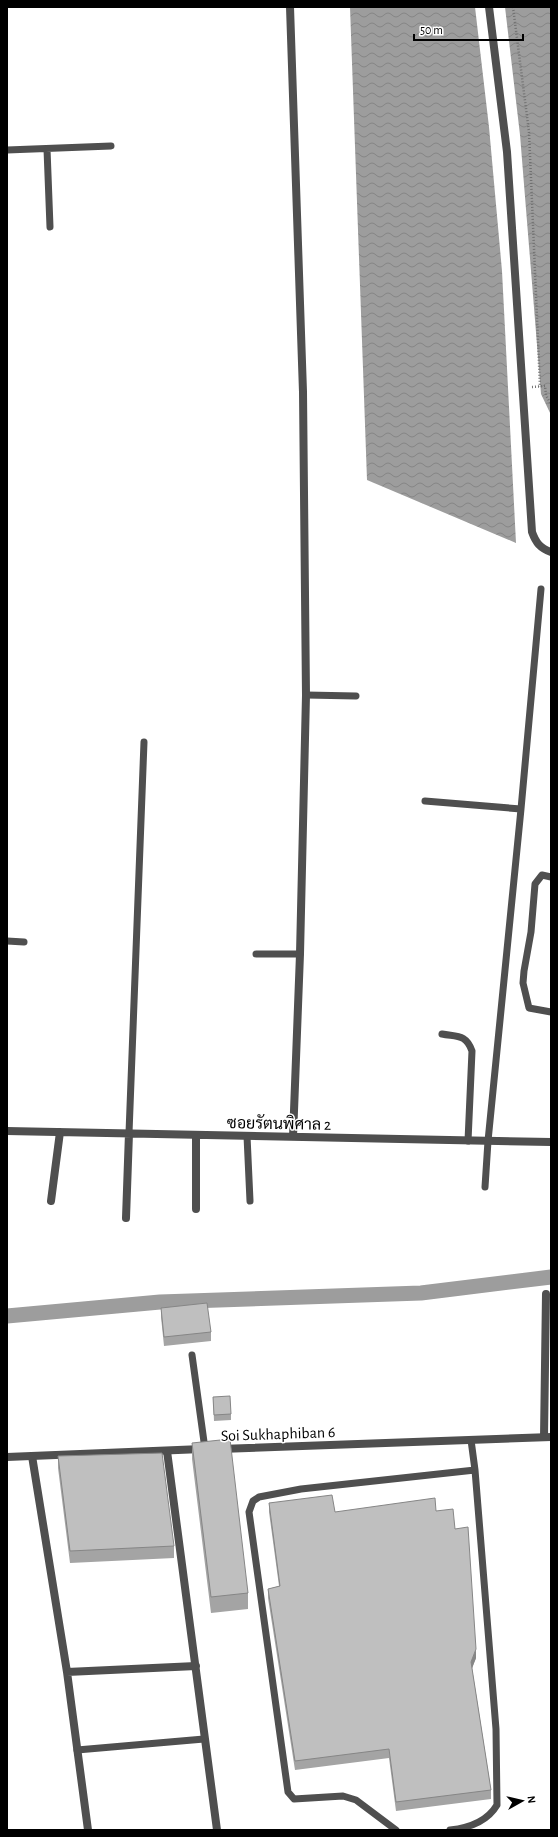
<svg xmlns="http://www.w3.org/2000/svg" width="558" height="1837" font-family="'Alegreya Sans',Sarabun,sans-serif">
  <defs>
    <pattern id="water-waves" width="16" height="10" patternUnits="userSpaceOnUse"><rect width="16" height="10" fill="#9d9d9d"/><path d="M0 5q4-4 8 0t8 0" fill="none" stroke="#858585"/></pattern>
  </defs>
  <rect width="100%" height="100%" fill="#fff"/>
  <!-- water -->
  <path fill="url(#water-waves)" d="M350,7H475L489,127L502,271L516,543L367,480Z
    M505,7H551V415L541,394L520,135Z"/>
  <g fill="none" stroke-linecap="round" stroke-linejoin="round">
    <!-- canal -->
    <path stroke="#9d9d9d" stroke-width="15" d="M7,1316L160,1302L421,1293L551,1277"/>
    <!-- path -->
    <path stroke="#717171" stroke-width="2.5" stroke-dasharray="1 2" stroke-linecap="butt" d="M513,7L529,132L540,387
      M532,387L545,386L546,395L551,405"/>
    <!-- service -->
    <path stroke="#4f4f4f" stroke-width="7" d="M47,149L50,227
      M7,150L111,146
      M306,695L356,696
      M425,801L521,809
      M551,877L542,875L535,884L531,932L524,971L523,983L529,1008L551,1012
      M7,941L24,942
      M256,954H300
      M442,1034C457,1037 466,1034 472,1051L468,1141
      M129,1133L144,742
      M247,1136L250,1201
      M485,1187L488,1141L521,809L541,589
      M192,1355L205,1449
      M77,1750L204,1739
      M396,1830L356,1800L343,1796L294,1799L288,1792L249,1512L253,1501L259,1497L301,1489L475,1470
      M450,1830C468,1828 487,1822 497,1805L496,1729L475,1470L471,1440"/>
    <!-- minor -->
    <path stroke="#4f4f4f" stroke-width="8" d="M290,7L303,392L306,695L300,954L293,1137
      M489,7L507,152L532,532C536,543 540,548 551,552
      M7,1131L551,1142
      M196,1135V1209
      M51,1201L60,1132
      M126,1218L129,1133
      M544,1437L546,1294
      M167,1451L217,1830
      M32,1456L67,1672L88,1830
      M67,1672L196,1666"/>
    <!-- tertiary -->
    <path stroke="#4f4f4f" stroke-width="8" d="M220,1449L551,1437
      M7,1457L202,1449"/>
  </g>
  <!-- wall -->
  <path fill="#a4a4a4" d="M161,1308L211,1332V1341L164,1346L161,1317Z
    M213,1397L231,1414V1420L214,1421Z
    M192,1443L248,1593V1609L211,1613L192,1459Z
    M58,1456L174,1546V1558L70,1563L58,1468Z
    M269,1503L335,1512L436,1511L455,1529L476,1658L472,1668L491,1790V1799L396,1811L389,1758L295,1770L268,1598V1589L279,1586L269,1512Z"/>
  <!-- shaded-wall -->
  <path fill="#868686" d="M476,1649V1658L471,1671V1662Z"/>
  <!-- building -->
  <path fill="#bfbfbf" stroke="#868686" d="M207,1303L211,1332L164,1337L161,1308Z
    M230,1396L231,1414L214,1415L213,1397Z
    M230,1439L248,1593L211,1597L192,1443Z
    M162,1453L174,1546L70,1551L58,1456Z
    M332,1495L335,1512L435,1498L436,1511L453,1509L455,1529L468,1527L476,1649L471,1662L491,1790L396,1802L389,1749L295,1761L268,1589L280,1586L269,1503Z"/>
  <g text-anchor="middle" stroke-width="3" stroke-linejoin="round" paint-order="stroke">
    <!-- street labels -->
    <g font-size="16" fill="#000" stroke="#fff">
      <text transform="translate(279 1123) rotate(1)" y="6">ซอยรัตนพิศาล 2</text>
      <text transform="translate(278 1433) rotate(-2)" y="6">Soi Sukhaphiban 6</text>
    </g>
  </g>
  <!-- border -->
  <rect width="558" height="1837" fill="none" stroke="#000000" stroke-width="16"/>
  <!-- north arrow -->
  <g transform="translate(522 1801) rotate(82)" stroke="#ffffff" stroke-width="3" paint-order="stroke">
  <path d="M0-3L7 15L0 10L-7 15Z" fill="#000000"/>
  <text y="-6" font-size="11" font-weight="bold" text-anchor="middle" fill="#000000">N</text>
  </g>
  <!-- scale -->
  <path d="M414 34v6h109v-6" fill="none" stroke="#000000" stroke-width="2"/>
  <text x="420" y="34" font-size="12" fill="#000000" stroke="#ffffff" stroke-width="3" paint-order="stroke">50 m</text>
</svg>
